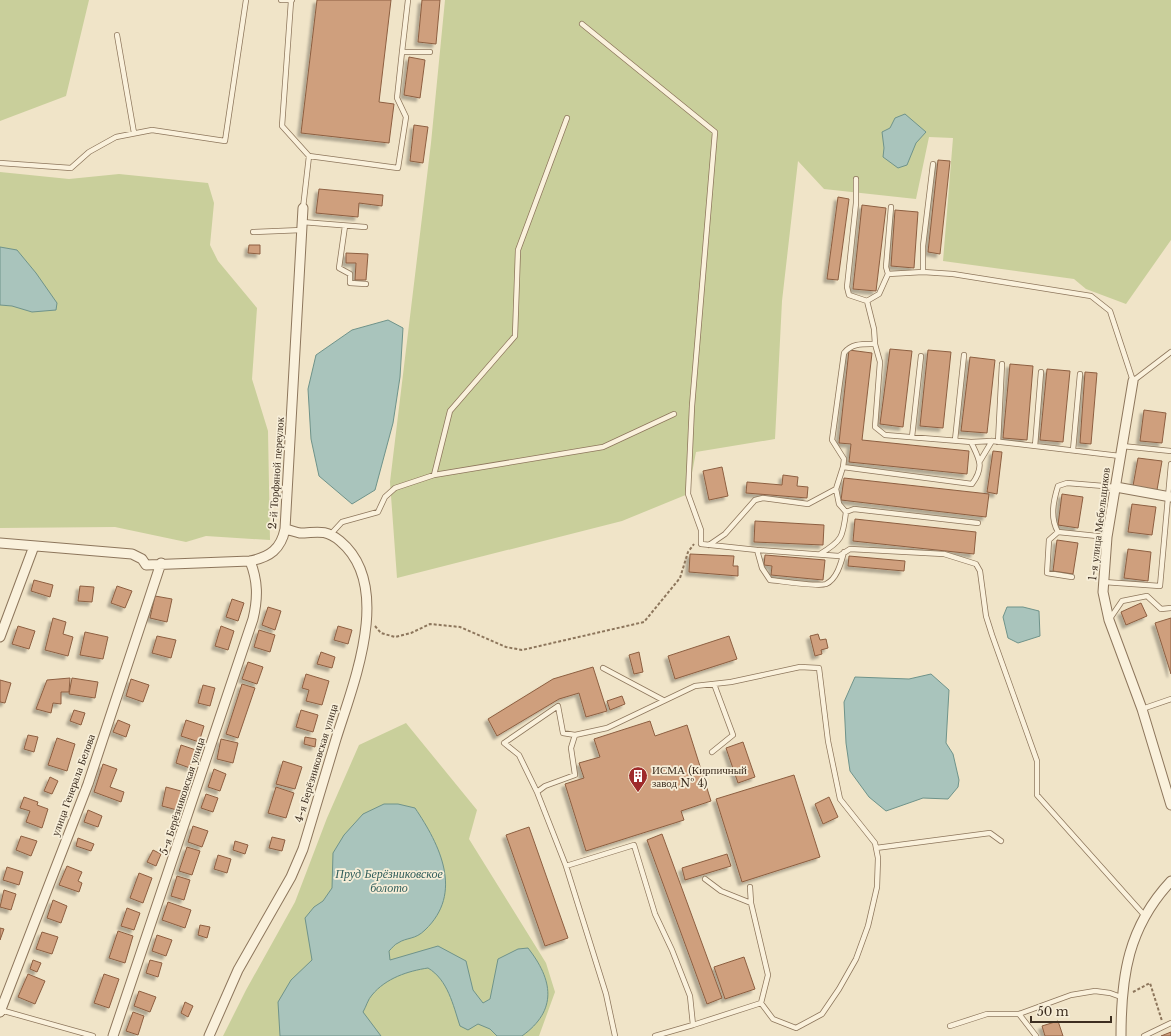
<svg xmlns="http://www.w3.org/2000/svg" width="1171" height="1036" font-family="'Libre Baskerville',serif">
  <defs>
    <filter id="shadow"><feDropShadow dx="-3.5" dy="3.5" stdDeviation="1" flood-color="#0004"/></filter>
  </defs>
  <rect width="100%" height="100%" fill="#f0e4c8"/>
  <!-- green -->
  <path fill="#c9cf9b" d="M0,0H89L66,96L0,121Z
    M445,0H1171V240L1126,304L1086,289L1074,279L943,261L953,138L929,137L916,199L824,189L798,161L782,301L775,439L696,452L688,494L622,521L397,578L390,482L431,143Z
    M0,172L69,179L119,174L208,183L214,203L210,245L218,261L257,308L252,379L268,431L270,540L206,536L186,542L115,527L0,528Z
    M406,723L477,810L469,839L546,963L555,992L539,1036H223L246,990L295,902L327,818L359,745Z"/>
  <!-- water -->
  <path fill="#a9c4bc" stroke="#6f938a" d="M905,114L926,132L916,143L907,165L898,168L883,157L884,148L882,132L890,128L895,118Z
    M0,247L17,250L36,273L57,303L56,310L32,312L12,306L0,305Z
    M388,320L403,328L400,377L393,423L375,490L352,504L319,476L311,439L308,389L316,355L352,330Z
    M1007,607H1023L1039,611L1040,636L1018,643L1008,638L1003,617Z
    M931,674L949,690L946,743L953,754L959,780L958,787L948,799L923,798L886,811L869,797L850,771L846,743L844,702L855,677L909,679Z
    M384,804H398L415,808C440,845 464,893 425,930C415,940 407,937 398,943C395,944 392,948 389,951L390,960L438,946L466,961L473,990L483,1003L490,999L498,959L518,949L528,948C553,980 558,1010 522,1036H497L490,1029L478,1024L468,1030L460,1026C453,1005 448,980 428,968C408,971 386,978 372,995C368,999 366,1007 363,1012L381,1036H280L278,1002L291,980L312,960L305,918L314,907L323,901L332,888L333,853L344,835L363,814Z"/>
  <!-- building -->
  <path fill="#cf9f7d" stroke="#8d5f41" filter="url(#shadow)" d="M317,0H391L379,102L394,104L389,143L301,133Z
    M422,0H440L436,44L418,42Z
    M409,57L425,60L420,98L404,95Z
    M414,125L428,127L423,163L410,161Z
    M938,160L950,161L940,254L928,252Z
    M319,189L383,195L382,206L359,203L358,217L316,213Z
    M838,197L849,199L838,280L827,279Z
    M862,205L886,208L876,291L853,289Z
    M895,210L918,212L914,268L891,266Z
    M249,245H260V254L248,253Z
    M346,253L368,254L366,280H355L356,263H346Z
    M890,349L912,351L903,427L880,424Z
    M849,350L872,353L862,440L969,451L967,474L849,462L851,444L839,443Z
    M928,350L951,352L943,428L920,426Z
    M970,357L995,360L987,433L961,431Z
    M1010,364L1033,366L1027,440L1003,438Z
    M1047,369L1070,371L1063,442L1040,440Z
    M1085,372L1097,373L1091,444L1080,443Z
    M1144,410L1166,413L1162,443L1140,441Z
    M993,451L1002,452L997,494L987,492Z
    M1138,458L1162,461L1157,490L1133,486Z
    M722,467L728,496L709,500L703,471Z
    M783,475L798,477L797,486L808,487L807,498L746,493L747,482L782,485Z
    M844,478L989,494L986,517L841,500Z
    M1062,494L1083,497L1078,528L1058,525Z
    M1132,504L1156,507L1152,535L1128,532Z
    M855,519L976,532L974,554L853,541Z
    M755,521L824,525L823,545L754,542Z
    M1057,540L1078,543L1073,574L1053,571Z
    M1128,549L1151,552L1148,581L1124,578Z
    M690,554L734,556L733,566H738V576L689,572Z
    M765,555L825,560L823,580L771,575L772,566L764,565Z
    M849,556L905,561L904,571L848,566Z
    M34,580L53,585L50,597L31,591Z
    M80,586L94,587L92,602L78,601Z
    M117,586L132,591L125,608L111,603Z
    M155,596L172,599L167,622L150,618Z
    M232,599L244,603L238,621L226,617Z
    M1141,603L1147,616L1126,625L1121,612Z
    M268,607L281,611L275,630L262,625Z
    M53,618L66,622L63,634L73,637L68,656L45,650Z
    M1171,618V674L1155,623Z
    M18,626L35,631L29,649L12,644Z
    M221,626L234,631L228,650L215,646Z
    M338,626L352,630L348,644L334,640Z
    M259,630L275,635L270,652L254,647Z
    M85,632L108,637L103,659L80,655Z
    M818,634L820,640L826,639L828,648L821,650L822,654L815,656L810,636Z
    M157,636L176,640L171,658L152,653Z
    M729,636L737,659L675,679L668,656Z
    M321,652L335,657L332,668L317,664Z
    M639,652L643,672L634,674L629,655Z
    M248,662L263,667L257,684L242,679Z
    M593,667L607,711L586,717L579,693L559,699L497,736L488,719L553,679Z
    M306,674L329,681L322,705L306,701L309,690L302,688Z
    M70,678L69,692H61V704L53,703L51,713L36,709L47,680Z
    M72,678L98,682L95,698L69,694Z
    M131,679L149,685L143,702L126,696Z
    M0,680L11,683L5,703L0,702Z
    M242,684L255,688L238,738L226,734Z
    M203,685L215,688L210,706L198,703Z
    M622,696L625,704L610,710L607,701Z
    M74,710L85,713L81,725L70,721Z
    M301,710L318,715L313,732L296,727Z
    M118,720L130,725L126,737L113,732Z
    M186,720L204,726L199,742L181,736Z
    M650,721L655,736L687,725L711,801L681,811L684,820L586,851L565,784L584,778L579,763L600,757L594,739Z
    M28,735L38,737L34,752L24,749Z
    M305,737L316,739L315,747L304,744Z
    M57,738L75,744L67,771L48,765Z
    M221,739L238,743L233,763L217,759Z
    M743,742L755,777L738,783L726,748Z
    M181,745L196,750L190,768L176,763Z
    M283,761L302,767L295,789L276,784Z
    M103,764L117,769L110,787L124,792L121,802L94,792Z
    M214,769L226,774L220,791L208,787Z
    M794,775L820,857L742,882L716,799Z
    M50,777L58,781L52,794L44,791Z
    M166,787L181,791L177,810L162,806Z
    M276,787L294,793L286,818L268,813Z
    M206,794L218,798L213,812L201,808Z
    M24,797L38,802L37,805L48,809L42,828L26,822L30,811L20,808Z
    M829,797L838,817L823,824L815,804Z
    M88,810L102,816L98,827L84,822Z
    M193,826L208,831L202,847L188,842Z
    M529,827L568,938L545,946L506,835Z
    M662,834L722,998L707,1004L647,840Z
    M21,836L37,841L31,856L16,850Z
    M272,837L285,840L282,851L269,848Z
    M78,838L94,844L91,851L76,846Z
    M235,841L248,845L245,854L233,850Z
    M187,847L200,851L192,875L179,871Z
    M153,850L161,854L156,866L147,862Z
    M727,854L731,866L685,880L682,868Z
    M218,855L231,859L227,873L214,869Z
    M67,866L82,872L78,881L82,883L79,892L59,885Z
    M7,867L23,872L19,885L3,880Z
    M139,873L152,878L143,903L130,898Z
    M177,876L190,880L184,900L171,896Z
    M4,890L16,894L11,910L0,907Z
    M53,900L67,906L61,923L47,918Z
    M168,902L191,910L185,928L162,920Z
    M127,908L140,913L134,930L121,926Z
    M200,925L210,927L207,938L198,935Z
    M0,928L4,929L0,940Z
    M118,931L133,936L125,963L109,958Z
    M42,932L58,937L52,954L36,949Z
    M157,935L172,940L166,956L152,951Z
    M744,957L755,989L725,999L714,967Z
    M33,960L41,963L37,972L30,969Z
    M150,960L162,963L158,977L146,973Z
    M28,974L45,981L35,1004L18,997Z
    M104,974L119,979L109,1008L94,1003Z
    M139,991L156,997L150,1012L134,1006Z
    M185,1002L193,1006L188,1017L181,1013Z
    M133,1012L144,1016L138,1035L126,1031Z
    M1058,1021L1063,1036H1045L1042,1026Z
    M1171,1032V1036H1161Z"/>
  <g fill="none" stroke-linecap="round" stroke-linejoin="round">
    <defs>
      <path id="service" d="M281,0H292
        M408,0L402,52H430
        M291,1L282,126L309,156
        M582,24L715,132L692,406L688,494L701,530V544L757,550L839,556L850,549L944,554L976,564L980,571L986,616L992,635L1037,761V795L1145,916
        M117,35L134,133
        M0,163L71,168L89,152L116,137L152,130L225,141L246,0
        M856,179V203L847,287L849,295L867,301L874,329L875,344
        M303,208L309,156L398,168L406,117L397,98L402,52
        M302,222L365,227
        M345,226L339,268L350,274V283L366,284
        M253,232L302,230
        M923,272V246L933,164
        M888,274L886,267L891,207
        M867,301L879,294L888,274L923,272L953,274L1091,296L1110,311L1133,381L1171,352
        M912,437L921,356
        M955,440L964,355
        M998,442L1002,364
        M1035,446L1041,372
        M1122,446L1171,451
        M1073,450L1080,374
        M980,461L992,441
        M843,467L972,484C985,466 979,459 971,442
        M434,475L450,411L515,336L518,250L567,118
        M836,489L843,467L844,459L832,440L844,353C852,343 863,344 875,344L880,362L875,427L885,435L971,442L992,441L1120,456
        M846,512L854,509L978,523
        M1058,532L1049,540L1047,573L1072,577
        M330,535L342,522L378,512L385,497L395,488L434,475L603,447L674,414
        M1107,537L1058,532C1050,518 1053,502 1058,486L1067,483L1116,487
        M709,545L725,534L755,500L763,498L808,504L836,489L839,504L846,512C843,537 842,541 820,554
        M757,550L762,568L770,580C781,581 818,587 826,584C837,579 841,563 844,552
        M1104,582L1160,586L1171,464
        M1109,620L1122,601L1147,596L1161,609L1171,608
        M603,668L663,700
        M1142,709L1171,699
        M575,735L607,728L695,686L731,682L800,667L819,668L828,741L840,799L875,843L878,858L877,887L868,926L856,959L839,989L822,1014L796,1028L773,1019L761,1003
        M712,752L733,735L714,684
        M537,792L519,755L504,743L558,706L563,733L575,735L571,748L575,775L545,786L537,792L566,866
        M876,848L990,833L1001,841
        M705,879L721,891L751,903
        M1,1014L4,1011L93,1036
        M1019,1014L1036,1036
        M950,1026L987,1014H1019L1071,995L1095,991L1110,993L1121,997
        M615,1036L606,994L566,866L634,845L655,914L672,950L690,996L693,1025L761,1003L768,975L751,903L750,887
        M655,1036L693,1025
        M1144,1036L1171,1023"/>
      <path id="minor" d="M1133,381L1107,537L1103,592L1109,620L1142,709L1171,805
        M1116,487L1171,497
        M0,543L132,554L142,559L146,565L250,561C270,557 281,549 285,529L303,208
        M0,637L34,546
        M0,1012L88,784L161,563
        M113,1036L253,619C258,598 258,581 250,561
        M209,1036L238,970L291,877L303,849C314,812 325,775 336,739C353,684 394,586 340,541C324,528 316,533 300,533C295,532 290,530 285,529
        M1121,1036C1121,976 1128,927 1171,881"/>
    </defs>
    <!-- service casing -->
    <use href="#service" stroke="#8d765c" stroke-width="6"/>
    <!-- minor casing -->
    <use href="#minor" stroke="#8d765c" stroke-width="11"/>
    <!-- path -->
    <path stroke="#8d765c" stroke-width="2" stroke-dasharray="3 2" stroke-linecap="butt" d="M375,626L381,633L395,637L411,633L430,624L460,627L506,647L522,650L644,622L680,578L688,552L694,544
      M1133,992L1150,983L1162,1021"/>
    <!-- service -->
    <use href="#service" stroke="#faf1dc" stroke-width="4.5"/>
    <!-- minor -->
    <use href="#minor" stroke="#faf1dc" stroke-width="9"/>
  </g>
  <!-- icons -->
  <defs>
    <symbol id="building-pin" viewBox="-11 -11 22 30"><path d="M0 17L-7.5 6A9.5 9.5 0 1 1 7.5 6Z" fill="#9e2a2b" stroke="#f7eed8"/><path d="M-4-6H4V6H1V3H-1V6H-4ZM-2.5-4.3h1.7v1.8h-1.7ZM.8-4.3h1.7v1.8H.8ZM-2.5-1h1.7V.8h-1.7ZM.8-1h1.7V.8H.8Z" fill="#fff"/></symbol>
  </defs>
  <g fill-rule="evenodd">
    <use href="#building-pin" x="627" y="765" width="22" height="30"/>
  </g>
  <g text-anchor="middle" stroke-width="3.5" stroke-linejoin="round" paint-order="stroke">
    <!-- street labels -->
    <g font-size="11" fill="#3d2e20" stroke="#f7eed8">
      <text transform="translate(276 473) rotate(-86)" y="4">2-й Торфяной переулок</text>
      <text transform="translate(1099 524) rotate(-83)" y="4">1-я улица Мебельщиков</text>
      <text transform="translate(316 763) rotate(-73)" y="4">4-я Берёзниковская улица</text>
      <text transform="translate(73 785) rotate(-70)" y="4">улица Генерала Белова</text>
      <text transform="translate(182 796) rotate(-72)" y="4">5-я Берёзниковская улица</text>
    </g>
    <!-- poi labels -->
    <g font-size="11" fill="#3d2e20" stroke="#f7eed8" text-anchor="start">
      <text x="652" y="774">ИСМА (Кирпичный<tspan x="652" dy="13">завод № 4)</tspan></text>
    </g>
    <!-- water labels -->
    <g font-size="12" font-style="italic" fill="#2f5d5a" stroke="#f7eed8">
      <text x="389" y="878">Пруд Берёзниковское<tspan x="389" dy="14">болото</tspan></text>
    </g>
  </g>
  <!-- scale -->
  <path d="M1031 1016v6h80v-6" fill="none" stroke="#3d2e20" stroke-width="2"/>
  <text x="1037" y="1016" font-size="12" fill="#3d2e20" stroke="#f7eed8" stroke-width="3" paint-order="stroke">50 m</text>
</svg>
